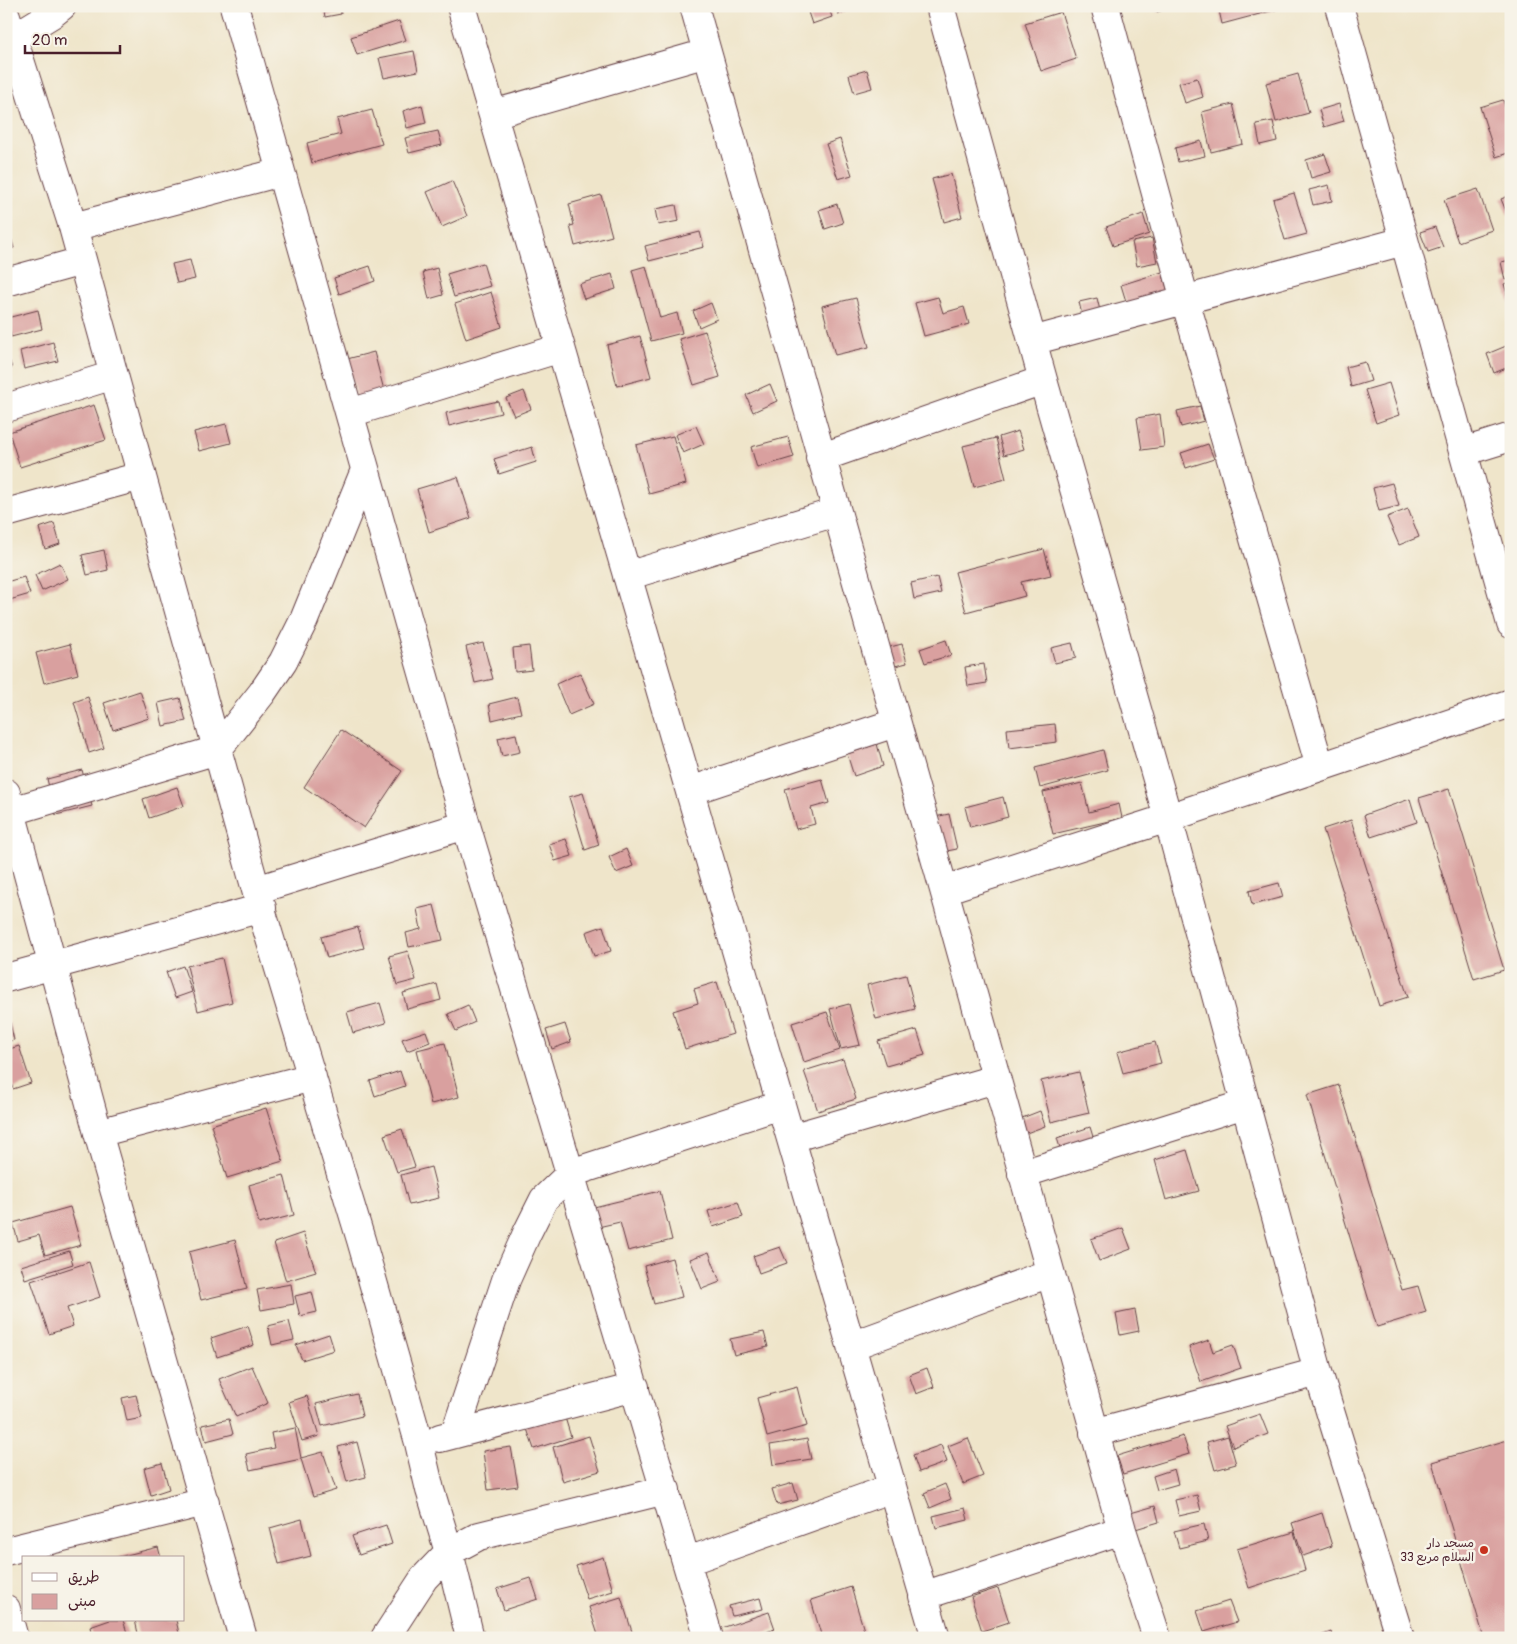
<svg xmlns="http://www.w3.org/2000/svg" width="1517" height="1644" font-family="Pangolin,'Playpen Sans Arabic',sans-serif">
  <rect width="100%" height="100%" fill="#f7f3e8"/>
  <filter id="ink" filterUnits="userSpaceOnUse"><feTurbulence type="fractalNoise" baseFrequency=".02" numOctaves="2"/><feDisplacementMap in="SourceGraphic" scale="10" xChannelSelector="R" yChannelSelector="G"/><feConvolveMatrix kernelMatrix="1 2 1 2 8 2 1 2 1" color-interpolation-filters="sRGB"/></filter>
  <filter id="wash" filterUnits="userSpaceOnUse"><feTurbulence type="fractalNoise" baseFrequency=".0096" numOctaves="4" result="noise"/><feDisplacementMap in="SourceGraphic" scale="20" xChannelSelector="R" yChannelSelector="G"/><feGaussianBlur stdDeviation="1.12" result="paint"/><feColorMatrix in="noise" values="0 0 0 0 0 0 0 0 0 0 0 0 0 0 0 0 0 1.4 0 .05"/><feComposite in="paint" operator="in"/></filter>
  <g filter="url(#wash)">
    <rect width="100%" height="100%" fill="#efe5ca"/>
    <g id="blocks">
      <!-- building -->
      <path fill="#d9a09f" d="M323,6H340L341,14L325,17Z
        M806,6H828L832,17L812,24Z
        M836,6H862V7L838,14Z
        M1155,6H1173V7L1157,12Z
        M1218,6H1286V7L1222,24Z
        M1061,12L1076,59L1041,71L1025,23Z
        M399,21L406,40L357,55L351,37Z
        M414,51L418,71L384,78L379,58Z
        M867,70L872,88L854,93L849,75Z
        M1298,74L1309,113L1276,122L1266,83Z
        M1197,78L1203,97L1185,103L1179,83Z
        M1503,100L1508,116L1511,115V152L1496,157L1480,107Z
        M1233,104L1243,144L1211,152L1202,112Z
        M1339,104L1344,121L1324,127L1319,110Z
        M422,105L426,123L407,128L403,111Z
        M372,110L382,144L312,163L307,143L341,134L337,119Z
        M1273,121L1277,141L1260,145L1256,124Z
        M438,131L442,145L409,153L405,138Z
        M840,139L852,175L838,179L826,144Z
        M1201,141L1205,156L1178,162L1175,148Z
        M1325,154L1331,172L1311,178L1306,160Z
        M951,174L962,217L944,222L932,179Z
        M452,181L467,216L442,227L427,192Z
        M1329,185L1332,201L1313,205L1309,190Z
        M1478,189L1492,230L1458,242L1444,200Z
        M1294,193L1307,234L1285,240L1273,199Z
        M601,195L612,236L575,246L570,226L574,225L569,204Z
        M1511,195V223L1501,199Z
        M837,204L843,223L825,229L819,210Z
        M676,205L679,221L658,225L655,209Z
        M1143,214L1149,234L1113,246L1106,227Z
        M6,220L14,248L6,250Z
        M1435,227L1443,247L1428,252L1420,232Z
        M700,232L704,247L649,261L645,246Z
        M1152,238L1157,262L1137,266L1132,242Z
        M190,260L195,279L177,283L172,264Z
        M1511,260V278L1505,280L1501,262Z
        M483,263L490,286L454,297L447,274Z
        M370,266L375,281L339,294L334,278Z
        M646,266L660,318L677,313L682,333L651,341L632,270Z
        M437,268L443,295L429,299L423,272Z
        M1162,272L1169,295L1128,308L1121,285Z
        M612,274L616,289L584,299L579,284Z
        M1511,282V304H1510L1504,284Z
        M491,292L502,327L466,339L455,304Z
        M938,297L943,313L964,307L969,324L924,336L915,303Z
        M856,298L869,347L835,355L822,306Z
        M1097,298L1101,315L1083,319L1079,302Z
        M711,303L717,319L699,327L693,311Z
        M38,310L42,329L11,337L7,318Z
        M705,331L720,377L694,385L679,339Z
        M640,336L651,377L617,386L607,345Z
        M53,342L58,361L24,369L20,351Z
        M1511,344V366L1494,373L1487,354Z
        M374,352L385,394L358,401L347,359Z
        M8,356L12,368L6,371V357Z
        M1365,362L1371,381L1351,387L1346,367Z
        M1389,383L1399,415L1376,423L1365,390Z
        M770,384L777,401L753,412L746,395Z
        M524,391L531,409L514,416L506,398Z
        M498,401L501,413L449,426L446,413Z
        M94,405L106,440L20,467L9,432Z
        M1200,406L1204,421L1181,427L1177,411Z
        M1160,414L1164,447L1142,450L1137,418Z
        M226,424L231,443L199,451L194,432Z
        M696,426L704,444L683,453L675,435Z
        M1018,431L1024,449L1004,455L999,437Z
        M673,436L686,484L649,494L636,445Z
        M788,437L794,457L757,468L751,447Z
        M996,438L1006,479L974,487L963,446Z
        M1208,444L1214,459L1186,468L1181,453Z
        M532,447L536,462L499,474L494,459Z
        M458,477L471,518L429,532L417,489Z
        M1392,483L1399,506L1379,511L1373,488Z
        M1408,509L1419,537L1399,545L1387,517Z
        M54,523L60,544L45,549L39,528Z
        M1044,549L1051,575L1021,582L1025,596L966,612L955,572Z
        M104,550L108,570L87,575L82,555Z
        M60,563L68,579L42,591L35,575Z
        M24,577L30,594L6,601V582Z
        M937,577L941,593L914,599L911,583Z
        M946,640L951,655L925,663L920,649Z
        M483,643L493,679L475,683L466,647Z
        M1072,643L1076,658L1055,663L1051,648Z
        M70,644L78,674L44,683L36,653Z
        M902,644L907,663L887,668L882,649Z
        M529,646L532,670L515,672L513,648Z
        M984,664L987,683L968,686L965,667Z
        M580,673L594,704L569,715L556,684Z
        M140,691L149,718L113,730L104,703Z
        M88,697L104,748L89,753L74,702Z
        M517,697L521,713L492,720L489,704Z
        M180,698L186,721L163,726L158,703Z
        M1055,724L1057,742L1009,748L1007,729Z
        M341,730L402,771L364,828L304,787Z
        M516,734L520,752L502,756L498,738Z
        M877,744L883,766L854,776L847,754Z
        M1103,750L1108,770L1040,788L1035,768Z
        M82,770L92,806L56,815L47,779Z
        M822,779L829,803L811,808L815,824L796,829L785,789Z
        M1082,783L1089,812L1119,804L1122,818L1053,834L1043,792Z
        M177,787L184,806L149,818L143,799Z
        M1449,789L1504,970L1474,979L1419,798Z
        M583,793L599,845L585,850L569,797Z
        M1003,797L1008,817L970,827L965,807Z
        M1410,799L1417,822L1371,837L1364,815Z
        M949,814L957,849L942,852L935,817Z
        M1351,820L1408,997L1379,1006L1323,829Z
        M566,839L572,856L555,861L549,844Z
        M626,849L633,866L616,873L609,857Z
        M1279,883L1283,897L1252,905L1249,891Z
        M434,905L443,940L409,947L406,933L421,929L417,909Z
        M603,926L611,951L594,956L586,932Z
        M358,927L364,948L327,958L321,937Z
        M408,951L416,980L397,985L389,956Z
        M222,958L232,1002L198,1011L187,966Z
        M183,966L192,992L175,998L166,972Z
        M906,975L915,1009L876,1019L867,985Z
        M717,982L733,1034L685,1049L673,1011L698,1003L694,989Z
        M437,984L441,1000L407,1009L403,993Z
        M380,1003L386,1023L353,1033L347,1012Z
        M849,1004L860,1045L841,1049L830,1009Z
        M468,1005L475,1022L456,1031L448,1014Z
        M827,1012L840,1050L804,1062L792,1023Z
        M6,1023H10L14,1040L6,1042Z
        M565,1024L571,1042L552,1049L546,1030Z
        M917,1030L925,1055L886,1066L878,1041Z
        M426,1031L430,1042L407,1051L402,1039Z
        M1155,1042L1161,1063L1123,1073L1117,1052Z
        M445,1043L459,1097L431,1104L417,1050Z
        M19,1046L31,1083L13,1089L8,1073L6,1074V1050Z
        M843,1059L856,1099L818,1111L804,1071Z
        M400,1071L405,1086L375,1096L370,1081Z
        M1079,1072L1089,1113L1051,1122L1041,1081Z
        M1339,1085L1402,1290L1418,1286L1426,1312L1377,1327L1307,1095Z
        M266,1108L283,1161L227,1178L211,1125Z
        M1040,1111L1045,1126L1021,1135L1017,1120Z
        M1090,1127L1098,1153L1065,1164L1057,1138Z
        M402,1129L415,1167L397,1172L384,1135Z
        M1187,1150L1199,1191L1166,1200L1155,1160Z
        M431,1167L439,1198L409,1205L401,1175Z
        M284,1175L294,1215L259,1224L249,1185Z
        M660,1191L672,1240L628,1251L620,1222L598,1227L594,1207Z
        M738,1202L743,1217L713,1227L708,1211Z
        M70,1207L81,1245L45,1255L39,1235L18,1241L13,1223Z
        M1123,1228L1131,1249L1099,1261L1091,1239Z
        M303,1233L316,1272L286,1281L274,1243Z
        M235,1240L247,1289L201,1300L189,1252Z
        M780,1247L787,1263L759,1273L753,1256Z
        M69,1251L73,1264L25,1279L21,1266Z
        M709,1252L720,1282L702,1289L690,1259Z
        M672,1258L682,1297L654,1304L644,1266Z
        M89,1262L100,1297L67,1308L73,1326L49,1334L31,1281Z
        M291,1284L294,1304L261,1310L257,1290Z
        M312,1292L317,1312L300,1316L295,1296Z
        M1135,1310L1139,1331L1120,1335L1116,1314Z
        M289,1321L294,1340L272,1345L268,1326Z
        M248,1326L254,1345L217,1357L211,1338Z
        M764,1332L768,1347L734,1355L730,1339Z
        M329,1334L334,1350L302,1360L296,1345Z
        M1209,1340L1213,1352L1233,1345L1241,1368L1201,1382L1189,1347Z
        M252,1366L268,1403L236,1417L219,1379Z
        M927,1368L934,1387L916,1394L909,1375Z
        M797,1387L807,1426L767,1437L757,1398Z
        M357,1394L362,1416L322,1426L316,1404Z
        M136,1395L142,1418L127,1421L122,1398Z
        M307,1396L319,1436L302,1441L289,1402Z
        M563,1411L571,1437L534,1449L525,1423Z
        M1260,1414L1268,1434L1233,1447L1225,1426Z
        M229,1419L233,1434L206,1441L202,1425Z
        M295,1428L301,1458L323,1452L336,1490L313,1497L301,1459L250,1470L246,1454L274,1448L271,1433Z
        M589,1436L600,1471L563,1482L553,1447Z
        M1183,1436L1189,1454L1123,1474L1117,1456Z
        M1228,1436L1236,1464L1215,1470L1207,1442Z
        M968,1438L983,1476L963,1484L948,1446Z
        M807,1439L811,1459L773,1465L770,1445Z
        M1511,1439V1638H1484L1432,1462Z
        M357,1442L366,1477L347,1482L338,1447Z
        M941,1445L947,1462L919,1472L913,1455Z
        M511,1447L518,1486L488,1490L483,1451Z
        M162,1463L169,1489L151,1495L144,1468Z
        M1174,1469L1178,1484L1157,1490L1153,1476Z
        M793,1483L798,1500L777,1505L772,1489Z
        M945,1484L951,1499L930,1508L924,1493Z
        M1197,1495L1201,1511L1179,1516L1175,1500Z
        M1155,1506L1159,1522L1132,1530L1127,1514Z
        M965,1508L968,1520L936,1528L933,1516Z
        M1322,1513L1332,1546L1303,1556L1292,1523Z
        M302,1519L311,1556L279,1564L270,1528Z
        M1204,1524L1208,1541L1179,1548L1174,1531Z
        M386,1525L392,1544L359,1555L352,1536Z
        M1294,1532L1305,1570L1249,1588L1237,1549Z
        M158,1547L161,1558H119V1557Z
        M603,1557L613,1591L587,1599L576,1566Z
        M531,1578L538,1599L504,1610L497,1589Z
        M851,1587L866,1637L822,1638L811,1600Z
        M998,1588L1009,1622L982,1631L971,1597Z
        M621,1597L634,1638H599L589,1607Z
        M760,1598L763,1609L732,1616L729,1606Z
        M1229,1601L1237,1622L1204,1632L1197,1611Z
        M769,1612L775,1629L749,1638H712L710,1632Z
        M110,1620H123L128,1636L93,1638L90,1627Z
        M135,1620H176L180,1638H139Z
        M1331,1632L1333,1638H1315Z"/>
    </g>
  </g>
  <g filter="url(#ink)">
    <use href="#blocks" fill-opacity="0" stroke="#633d43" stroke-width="1"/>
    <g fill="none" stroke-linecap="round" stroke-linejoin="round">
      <defs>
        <path id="minor" d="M234,6L466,825L709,1638
          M461,6L561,348L936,1638
          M694,6L944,890L1122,1530L1157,1638
          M940,6L1043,380L1168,818L1318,1372L1400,1638
          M1105,6L1185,300L1320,767
          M1339,6L1511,624
          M6,16L73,227L264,919L361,1240L419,1443L430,1490L449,1552L470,1638
          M6,40L13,38L52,14L62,6
          M493,114L707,53
          M73,227L281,172
          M6,282L82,261
          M1032,341L1404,241
          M6,408L114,375
          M350,413L561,348
          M1463,452L1511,437
          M820,458L1043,380
          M6,513L141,476
          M627,576L836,512
          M690,791L895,723
          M6,793L98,1133L243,1638
          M12,811L217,750L262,693L283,662L304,620L365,470
          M256,890L466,825
          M944,890L1168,818L1511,703
          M6,978L262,908
          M98,1133L312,1077
          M791,1138L995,1079
          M1022,1174L1245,1104
          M851,1346L1050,1273
          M1094,1433L1318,1372
          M455,1434L506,1280L527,1233L544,1199L571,1173L781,1105
          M440,1438L635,1387
          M6,1551L205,1502
          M688,1561L892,1488
          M923,1596L1122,1530
          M6,1609L14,1638
          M385,1638L424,1578L449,1552L479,1536L666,1490"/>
      </defs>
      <!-- minor casing -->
      <use href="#minor" stroke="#633d43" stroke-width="30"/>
      <!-- minor -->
      <use href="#minor" stroke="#fff" stroke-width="28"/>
    </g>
  </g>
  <!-- markers -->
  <circle fill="#c8321e" stroke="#f7f3e8" stroke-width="2" cx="1484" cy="1550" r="5"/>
  <g text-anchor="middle" stroke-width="5" stroke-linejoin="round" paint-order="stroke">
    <!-- poi labels -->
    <g font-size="12" fill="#4a1f2b" stroke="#f7f3e8" text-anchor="end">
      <text x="1474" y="1547">مسجد دار<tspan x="1474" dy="14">السلام مربع 33</tspan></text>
    </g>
  </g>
  <!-- margin -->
  <rect width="1517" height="1644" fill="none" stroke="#f7f3e8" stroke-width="25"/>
  <!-- legend -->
  <rect x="22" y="1556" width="162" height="65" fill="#f7f3e8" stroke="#b29e9c"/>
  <rect x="32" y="1573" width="25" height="8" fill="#ffffff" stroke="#b29e9c"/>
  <text x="68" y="1582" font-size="15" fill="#4a1f2b">طريق</text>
  <rect x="32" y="1594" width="25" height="15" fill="#d9a09f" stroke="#b29e9c"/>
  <text x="68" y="1606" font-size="15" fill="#4a1f2b">مبنى</text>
  <!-- scale -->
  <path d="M25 45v8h95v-8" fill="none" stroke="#4a1f2b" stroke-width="2.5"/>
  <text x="32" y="45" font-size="15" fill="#4a1f2b" stroke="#f7f3e8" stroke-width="4" paint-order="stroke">20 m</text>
</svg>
